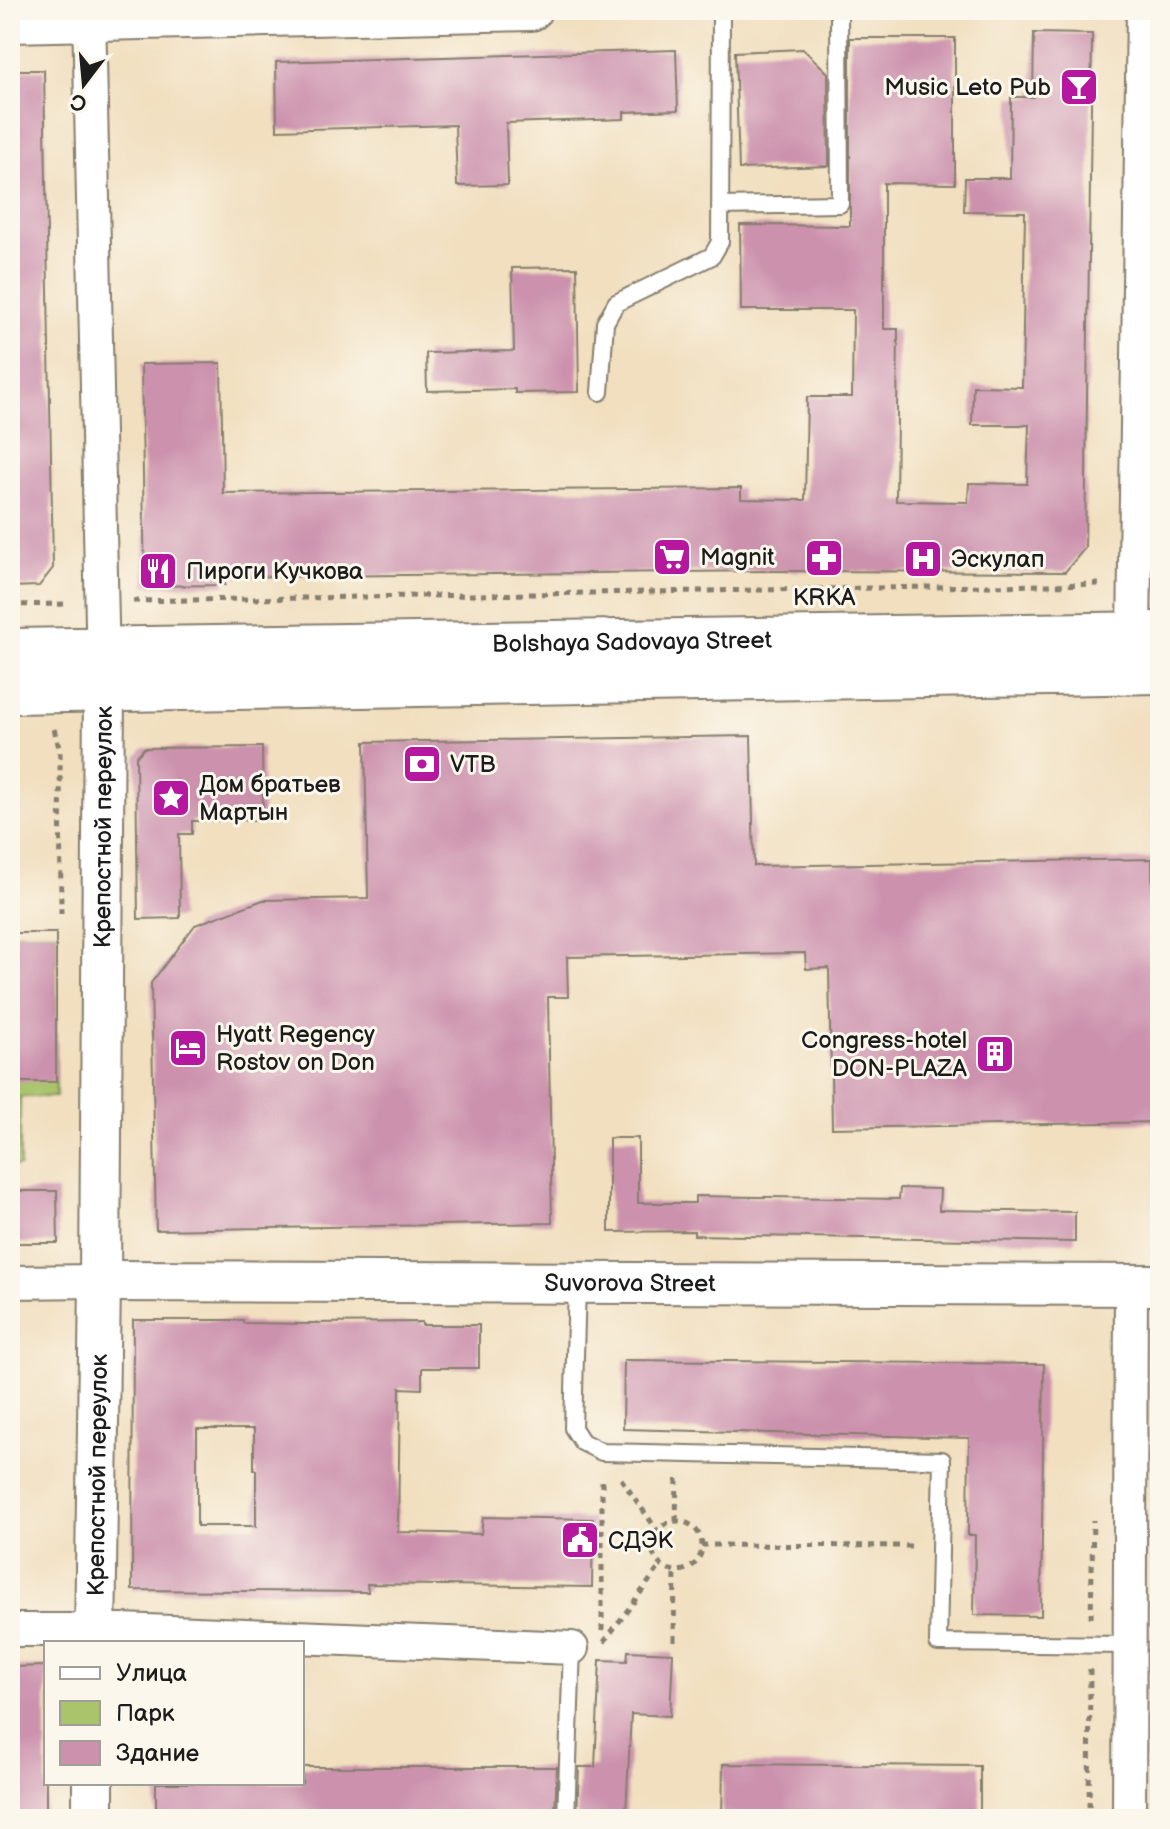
<svg xmlns="http://www.w3.org/2000/svg" width="1170" height="1829" font-family="'Balsamiq Sans',sans-serif">
  <rect width="100%" height="100%" fill="#fbf7ec"/>
  <filter id="ink" filterUnits="userSpaceOnUse"><feTurbulence type="fractalNoise" baseFrequency=".0125" numOctaves="2"/><feDisplacementMap in="SourceGraphic" scale="16" xChannelSelector="R" yChannelSelector="G"/><feConvolveMatrix kernelMatrix="1 2 1 2 8 2 1 2 1" color-interpolation-filters="sRGB"/></filter>
  <filter id="wash" filterUnits="userSpaceOnUse"><feTurbulence type="fractalNoise" baseFrequency=".006" numOctaves="4" result="noise"/><feDisplacementMap in="SourceGraphic" scale="32" xChannelSelector="R" yChannelSelector="G"/><feGaussianBlur stdDeviation="1.8" result="paint"/><feColorMatrix in="noise" values="0 0 0 0 0 0 0 0 0 0 0 0 0 0 0 0 0 1.4 0 .05"/><feComposite in="paint" operator="in"/></filter>
  <g filter="url(#wash)">
    <rect width="100%" height="100%" fill="#f1dfbf"/>
    <!-- green -->
    <path fill="#a9c46a" stroke="#627043" stroke-width="2" d="M10,933H56V1097H20V1166H10Z"/>
    <g id="blocks">
      <!-- building -->
      <path fill="#cc92ad" fill-rule="evenodd" d="M1034,33L1092,34L1085,548L1065,572L769,571L225,577V585L145,586L141,364L221,363L223,493L741,488V499L805,500L807,397H852L853,310H741L740,225L850,226V38H955V184L884,183V329H898L896,501L968,502L969,483L1027,484L1029,425H972L973,386L1022,387L1025,212L964,211L965,178H1010L1011,97H1033Z
        M803,49L828,73L829,166L739,169L735,52Z
        M676,50L678,110L624,112V119L506,123L508,185L457,186L455,125L277,130L276,62Z
        M10,70H44L53,568L39,586L10,587Z
        M577,267L579,392L515,393V389L427,391L426,353L514,351L512,268Z
        M751,736L754,866L1152,859L1154,985H1160V1122L832,1128L829,968L806,969L805,953L567,957L568,997H548L552,1223L156,1230L151,983L195,925L263,900L368,898L365,742Z
        M262,747L263,820L192,821V834H179L180,918L138,919L136,757L144,748Z
        M10,933H56V1082H10Z
        M609,1138H638V1203H695V1196L899,1199L900,1188L940,1189L939,1210L1075,1212V1242L694,1235V1231L609,1232Z
        M10,1191H57L58,1243H17V1224H10Z
        M133,1320H243V1323L309,1324V1323L422,1322V1325H479V1368H422V1389L400,1388L398,1532L481,1534L483,1517L593,1519L592,1587L367,1584L368,1592L132,1590ZM197,1429H254V1470H256V1526H197Z
        M624,1360L1044,1364L1041,1616L974,1615L975,1535H968L969,1438L623,1429Z
        M628,1651L673,1653L670,1716L631,1714L626,1814L608,1813L607,1817H577L579,1767H595L600,1660L627,1661Z
        M46,1666V1819H10V1667Z
        M723,1764L980,1766V1819H722Z
        M302,1767H557L555,1816H553V1819H156V1783H302Z"/>
    </g>
  </g>
  <g filter="url(#ink)">
    <use href="#blocks" fill-opacity="0" stroke="#867e6e" stroke-width="2"/>
    <g fill="none" stroke-linecap="round" stroke-linejoin="round">
      <defs>
        <path id="service" d="M720,206L840,204L839,10
          M600,392L605,323L616,303L712,256L720,242L721,10
          M577,1284L573,1428L582,1442L602,1452L942,1460L938,1643L1130,1645
          M566,1819L572,1648"/>
        <path id="minor" d="M89,10L103,671
          M1134,634L1143,10
          M10,1282L100,1281
          M10,1630H122L572,1648
          M1129,1819L1131,1286"/>
        <g id="tertiary">
          <path d="M10,22L531,10"/>
          <path id="s1" d="M100,1281L1160,1285"/>
          <path id="s2" d="M95,1643L100,1281L104,690"/>
          <path d="M93,1819V1783"/>
        </g>
        <g id="secondary">
          <path id="s3" d="M10,651L1160,634"/>
          <path d="M10,691L1160,671"/>
        </g>
      </defs>
      <!-- service casing -->
      <use href="#service" stroke="#867e6e" stroke-width="20"/>
      <!-- minor casing -->
      <use href="#minor" stroke="#867e6e" stroke-width="36"/>
      <!-- tertiary casing -->
      <use href="#tertiary" stroke="#867e6e" stroke-width="44"/>
      <!-- secondary casing -->
      <use href="#secondary" stroke="#867e6e" stroke-width="48"/>
      <!-- path -->
      <path stroke="#867e6e" stroke-width="5" stroke-dasharray="6 6" stroke-linecap="butt" d="M133,601L1103,584
        M10,605L67,604
        M54,729L60,751L61,914
        M621,1479L657,1530
        M676,1521L677,1478
        M652 1546a25 25 0 1 1 50 0a25 25 0 1 1-50 0Z
        M701,1545L916,1546
        M1091,1618L1093,1520
        M602,1631V1477
        M674,1641L675,1571
        M604,1642L661,1565
        M1089,1819L1090,1668"/>
      <!-- service -->
      <use href="#service" stroke="#fff" stroke-width="16"/>
      <!-- minor -->
      <use href="#minor" stroke="#fff" stroke-width="32"/>
      <!-- tertiary -->
      <use href="#tertiary" stroke="#fff" stroke-width="40"/>
      <!-- secondary -->
      <use href="#secondary" stroke="#fff" stroke-width="44"/>
    </g>
  </g>
  <!-- icons -->
  <defs>
    <symbol id="bar-square" viewBox="-11 -11 22 22"><rect x="-9" y="-9" width="18" height="18" rx="4" fill="#b5179e" stroke="#fbf7ec"/><path d="M-6-5H6L.8 .8V4.5H3.5V6h-7V4.5H-.8V.8Z" fill="#fff"/></symbol>
    <symbol id="supermarket-square" viewBox="-11 -11 22 22"><rect x="-9" y="-9" width="18" height="18" rx="4" fill="#b5179e" stroke="#fbf7ec"/><path d="M-6-5.5h2.5l.6 2H6L4.5 2H-2.5L-4.4-4H-6ZM-1.5 3.2a1.3 1.3 0 1 0 .1 0ZM3 3.2a1.3 1.3 0 1 0 .1 0Z" fill="#fff"/></symbol>
    <symbol id="pharmacy-square" viewBox="-11 -11 22 22"><rect x="-9" y="-9" width="18" height="18" rx="4" fill="#b5179e" stroke="#fbf7ec"/><path d="M-2-6h4v4h4v4h-4v4h-4v-4h-4v-4h4Z" fill="#fff"/></symbol>
    <symbol id="hospital-square" viewBox="-11 -11 22 22"><rect x="-9" y="-9" width="18" height="18" rx="4" fill="#b5179e" stroke="#fbf7ec"/><path d="M-5-5h3v3.5h4V-5h3V5h-3V1.5h-4V5h-3Z" fill="#fff"/></symbol>
    <symbol id="restaurant-square" viewBox="-11 -11 22 22"><rect x="-9" y="-9" width="18" height="18" rx="4" fill="#b5179e" stroke="#fbf7ec"/><path d="M-5-6h1v4h1v-4h1v4h1v-4h1v5L-1.5 .5V6h-2V.5L-5-1ZM5-6V6H3V1.5H1.5Q1.5-4 5-6Z" fill="#fff"/></symbol>
    <symbol id="bank-square" viewBox="-11 -11 22 22"><rect x="-9" y="-9" width="18" height="18" rx="4" fill="#b5179e" stroke="#fbf7ec"/><path d="M-6-4H6V4H-6ZM0-2.3a2.3 2.3 0 1 0 0 4.6a2.3 2.3 0 1 0 0-4.6Z" fill="#fff"/></symbol>
    <symbol id="sight-square" viewBox="-11 -11 22 22"><rect x="-9" y="-9" width="18" height="18" rx="4" fill="#b5179e" stroke="#fbf7ec"/><path d="M0-6L1.8-2.2L6-1.7L2.9 1.2L3.7 5.4L0 3.3L-3.7 5.4L-2.9 1.2L-6-1.7L-1.8-2.2Z" fill="#fff"/></symbol>
    <symbol id="hotel-square" viewBox="-11 -11 22 22"><rect x="-9" y="-9" width="18" height="18" rx="4" fill="#b5179e" stroke="#fbf7ec"/><path d="M-6-4.5h1.5V1H6V5H4.5V3h-9V5H-6ZM-4 0a1.8 1.8 0 1 1 3.6 0ZM.5 0V-2.5h3Q6-2.5 6 0Z" fill="#fff"/></symbol>
    <symbol id="building-square" viewBox="-11 -11 22 22"><rect x="-9" y="-9" width="18" height="18" rx="4" fill="#b5179e" stroke="#fbf7ec"/><path d="M-4-6H4V6H1V3H-1V6H-4ZM-2.5-4.3h1.7v1.8h-1.7ZM.8-4.3h1.7v1.8H.8ZM-2.5-1h1.7V.8h-1.7ZM.8-1h1.7V.8H.8Z" fill="#fff"/></symbol>
    <symbol id="civic-square" viewBox="-11 -11 22 22"><rect x="-9" y="-9" width="18" height="18" rx="4" fill="#b5179e" stroke="#fbf7ec"/><path d="M-.6-6.5H3V-4.5H.6V-3L4-1V1h2V6H-6V1h2V-1L-.6-3ZM-1.2 2.5V6h2.4V2.5Z" fill="#fff"/></symbol>
  </defs>
  <g fill-rule="evenodd">
    <use href="#bar-square" x="1057" y="65" width="44" height="44"/>
    <use href="#supermarket-square" x="650" y="535" width="44" height="44"/>
    <use href="#pharmacy-square" x="802" y="536" width="44" height="44"/>
    <use href="#hospital-square" x="901" y="537" width="44" height="44"/>
    <use href="#restaurant-square" x="136" y="549" width="44" height="44"/>
    <use href="#bank-square" x="400" y="742" width="44" height="44"/>
    <use href="#sight-square" x="149" y="776" width="44" height="44"/>
    <use href="#hotel-square" x="166" y="1026" width="44" height="44"/>
    <use href="#building-square" x="973" y="1032" width="44" height="44"/>
    <use href="#civic-square" x="558" y="1518" width="44" height="44"/>
  </g>
  <g text-anchor="middle" stroke-width="6" stroke-linejoin="round" paint-order="stroke">
    <!-- poi labels -->
    <g font-size="24" fill="#1c1c1c" stroke="#fbf7ec" text-anchor="start">
      <text x="1051" y="95" text-anchor="end">Music Leto Pub</text>
      <text x="700" y="565">Magnit</text>
      <text x="951" y="567">Эскулап</text>
      <text x="186" y="579">Пироги Кучкова</text>
      <text x="824" y="605" text-anchor="middle">KRKA</text>
      <text x="450" y="772">VTB</text>
      <text x="199" y="792">Дом братьев<tspan x="199" dy="28">Мартын</tspan></text>
      <text x="216" y="1042">Hyatt Regency<tspan x="216" dy="28">Rostov on Don</tspan></text>
      <text x="967" y="1048" text-anchor="end">Congress-hotel<tspan x="967" dy="28">DON-PLAZA</tspan></text>
      <text x="608" y="1548">СДЭК</text>
    </g>
    <!-- street labels -->
    <g font-size="24" fill="#1c1c1c" stroke="#fbf7ec">
      <text dy="8" stroke="none"><textPath href="#s3" startOffset="622">Bolshaya Sadovaya Street</textPath></text>
      <text dy="8" stroke="none"><textPath href="#s2" startOffset="816">Крепостной переулок</textPath></text>
      <text dy="8" stroke="none"><textPath href="#s1" startOffset="530">Suvorova Street</textPath></text>
      <text dy="8" stroke="none"><textPath href="#s2" startOffset="168">Крепостной переулок</textPath></text>
    </g>
  </g>
  <!-- margin -->
  <rect width="1170" height="1829" fill="none" stroke="#fbf7ec" stroke-width="40"/>
  <!-- legend -->
  <rect x="44" y="1641" width="260" height="144" fill="#fbf7ec" stroke="#a29f99" stroke-width="2"/>
  <rect x="60" y="1667" width="40" height="12" fill="#ffffff" stroke="#a29f99" stroke-width="2"/>
  <text x="116" y="1681" font-size="24" fill="#1c1c1c">Улица</text>
  <rect x="60" y="1701" width="40" height="24" fill="#a9c46a" stroke="#a29f99" stroke-width="2"/>
  <text x="116" y="1721" font-size="24" fill="#1c1c1c">Парк</text>
  <rect x="60" y="1741" width="40" height="24" fill="#cc92ad" stroke="#a29f99" stroke-width="2"/>
  <text x="116" y="1761" font-size="24" fill="#1c1c1c">Здание</text>
  <!-- north arrow -->
  <g transform="translate(84 84) rotate(196)" stroke="#fbf7ec" stroke-width="6" paint-order="stroke">
  <path d="M0-6L14 30L0 20L-14 30Z" fill="#1c1c1c"/>
  <text y="-12" font-size="22" font-weight="bold" text-anchor="middle" fill="#1c1c1c">С</text>
  </g>
</svg>
